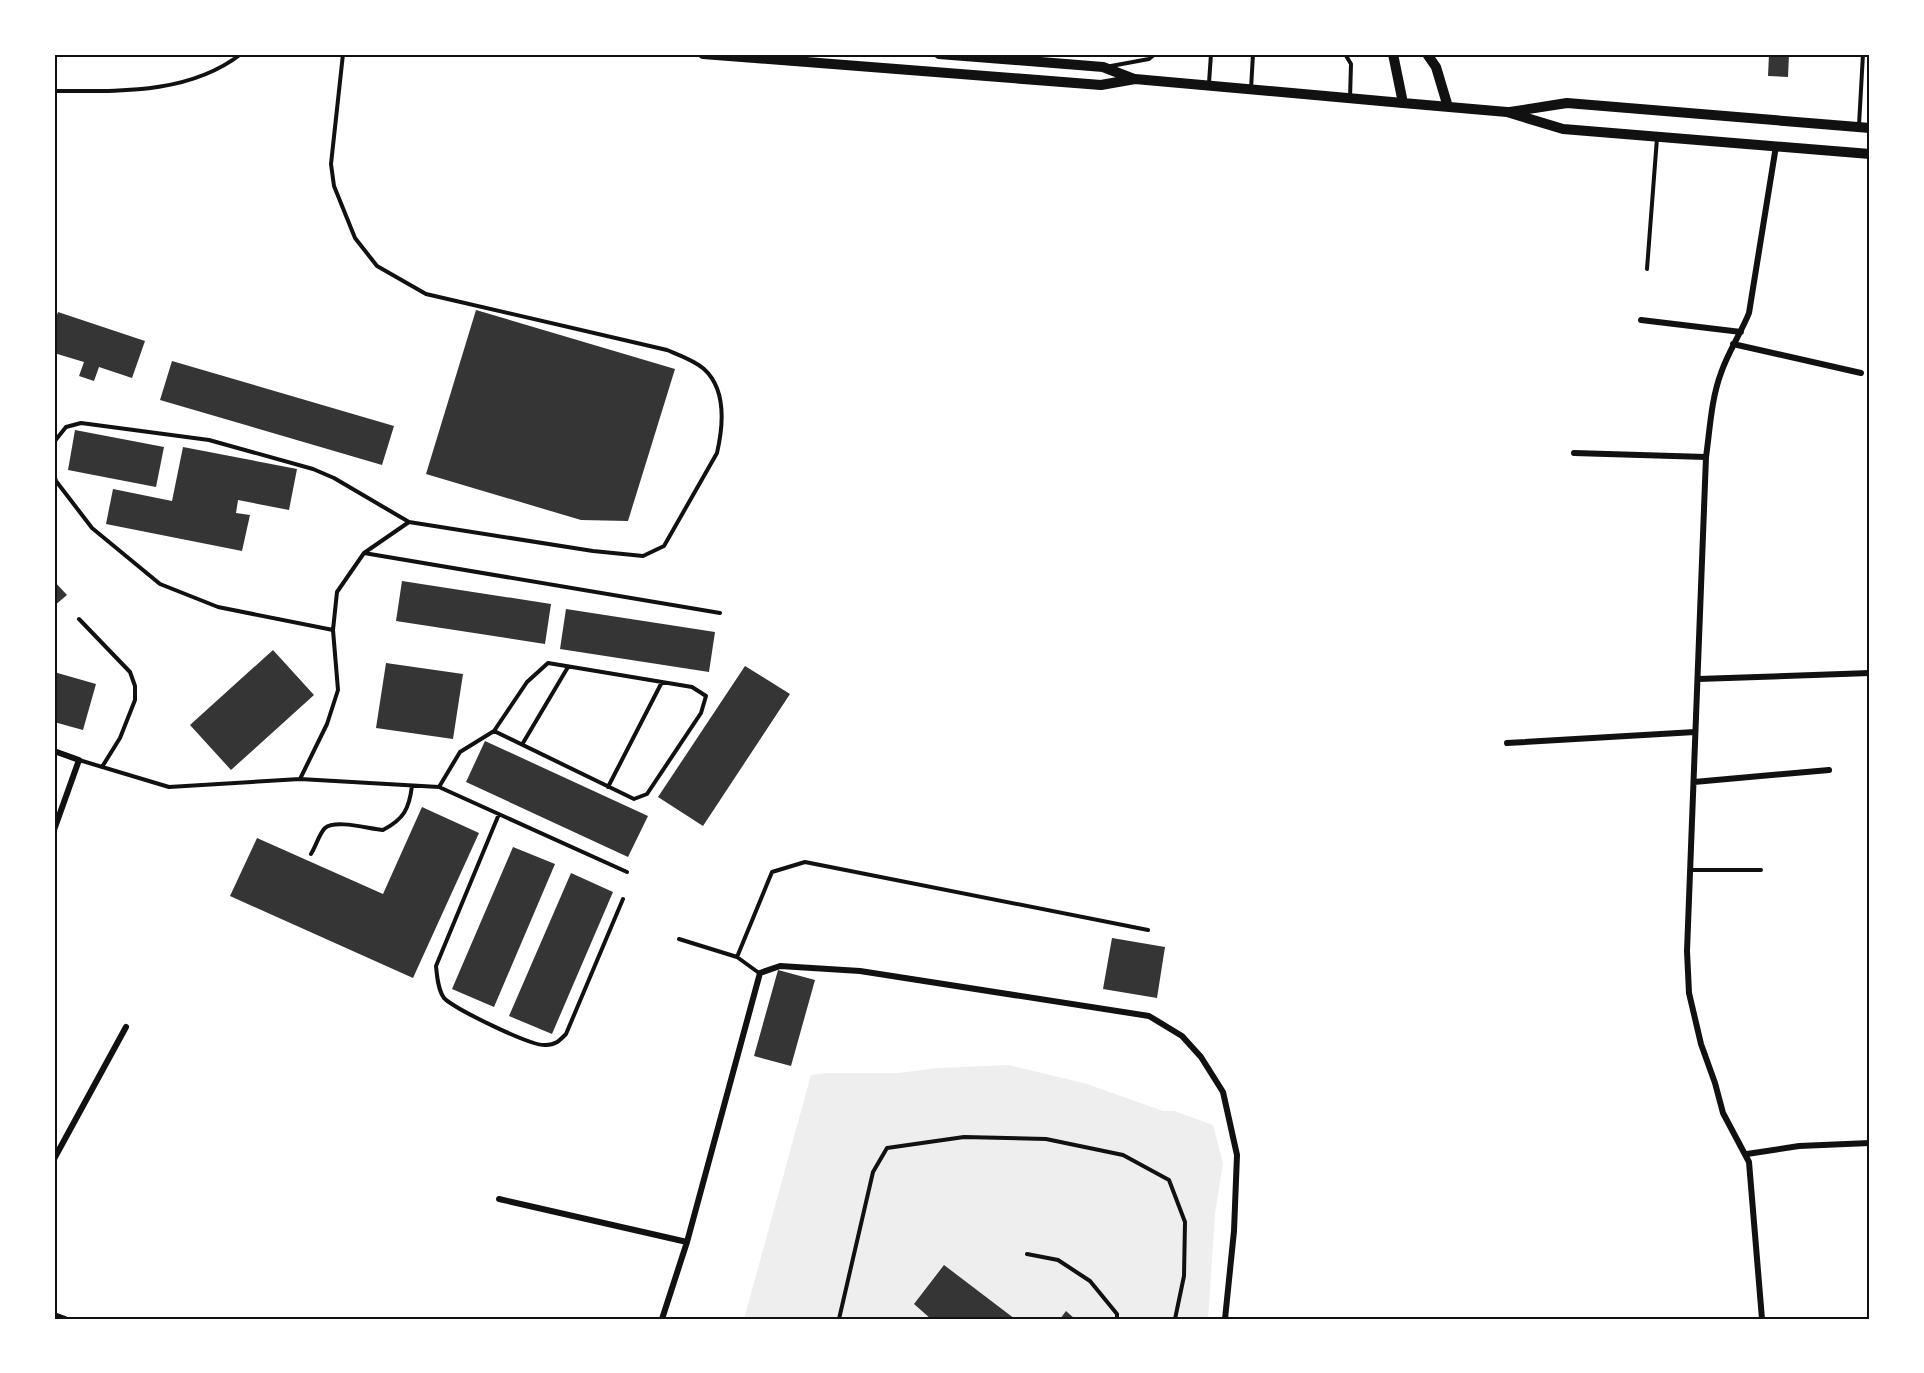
<svg xmlns="http://www.w3.org/2000/svg" width="1924" height="1373" font-family="'Public Sans',sans-serif">
  <rect width="100%" height="100%" fill="#fff"/>
  <!-- green -->
  <path fill="#eee" d="M1009,1065L1087,1084L1163,1111H1174L1213,1125L1223,1163L1215,1214L1208,1319H744L811,1075L826,1073H899L938,1068Z"/>
  <!-- building -->
  <path fill="#353535" d="M1769,54H1789L1788,77L1768,76Z
    M476,310L675,369L628,521L581,520L426,474Z
    M58,312L145,341L132,378L99,367L94,381L79,376L84,362L54,353V324Z
    M172,361L394,426L382,465L160,400Z
    M75,430L164,447L156,487L68,470Z
    M183,447L297,469L289,510L238,500L236,513L250,515L242,551L106,524L113,489L172,501Z
    M54,581L67,595L54,606Z
    M402,581L551,604L545,644L396,621Z
    M566,609L715,632L709,672L560,649Z
    M273,650L314,695L231,770L190,725Z
    M386,663L463,674L453,739L376,728Z
    M745,666L790,694L703,826L658,797Z
    M54,672L96,684L83,730L54,722Z
    M485,741L648,816L628,857L466,782Z
    M422,807L479,833L413,978L230,896L257,838L383,894Z
    M513,847L555,864L494,1007L452,989Z
    M571,873L613,892L552,1034L509,1016Z
    M1112,938L1165,947L1157,998L1103,989Z
    M778,970L815,980L791,1066L754,1056Z
    M944,1265L1015,1319H931L914,1304Z
    M1066,1311L1075,1319H1060Z"/>
  <g fill="none" stroke-linecap="round" stroke-linejoin="round">
    <!-- service -->
    <path stroke="#111" stroke-width="4" d="M1345,54L1351,64L1350,98
      M1111,66L1149,59L1155,54
      M1209,83L1211,54
      M1251,89L1253,54
      M54,91C117,91 188,95 241,54
      M1859,125L1863,54
      M1647,269L1657,138
      M54,442L66,427L81,423L209,440L313,469L334,478L409,522L593,551L643,556L664,546L717,453C723,427 727,390 704,369C694,360 679,355 667,350L426,294L377,266L355,238L334,186L331,164L343,54
      M54,474L56,481L92,528L160,584L218,607L333,630
      M364,553L720,613
      M79,619L130,672L135,686V700L120,738L102,767
      M523,743L568,667
      M79,760L169,787L300,779L439,787L627,872
      M300,779L327,724L338,690L333,630L337,592L364,553L409,522
      M439,787L460,752L494,731L527,682L548,663L692,687L706,696L701,713L647,794L634,799L494,731
      M608,787L662,682
      M499,814L436,966C437,976 438,990 444,998C455,1009 532,1047 546,1045C556,1045 560,1040 566,1034L623,899
      M311,854C316,846 319,834 325,828C336,819 369,829 383,830C404,819 409,809 412,786
      M1690,870H1761
      M679,939L737,957L759,973
      M737,957L772,872L805,862L1148,930
      M1027,1254L1058,1260L1090,1281L1117,1314V1319
      M839,1319L873,1172L887,1148L964,1137L1046,1139L1123,1155L1169,1180L1185,1222L1184,1276L1175,1319"/>
    <!-- minor -->
    <path stroke="#111" stroke-width="6" d="M1641,320L1741,332
      M1733,344L1861,373
      M1574,453L1706,457
      M1698,679L1870,673
      M1507,743L1695,732
      M54,751L79,760L54,830
      M1694,782L1829,770
      M1747,1154L1799,1146L1870,1143
      M54,1159L126,1027
      M499,1199L687,1242
      M54,1315L65,1319
      M662,1319L687,1242L760,973L780,966L860,971L1149,1016L1182,1036L1201,1057L1223,1092L1237,1155L1234,1231L1225,1319
      M1762,1319L1749,1162L1723,1113L1715,1083L1701,1044L1689,993L1687,951L1706,457C1710,429 1711,400 1721,373C1728,352 1741,333 1749,313L1776,146"/>
    <!-- tertiary -->
    <path stroke="#111" stroke-width="10" d="M703,54L1101,85L1135,79L1403,103
      M939,54L1103,67L1134,79"/>
    <!-- secondary -->
    <path stroke="#111" stroke-width="10" d="M1393,54L1403,103L1507,112L1563,129L1870,154
      M1427,54L1436,67L1448,107
      M1510,112L1567,103L1870,128"/>
  </g>
  <!-- border -->
  <rect width="1924" height="1373" fill="none" stroke="#ffffff" stroke-width="111"/>
  <rect x="56" y="56" width="1812" height="1262" fill="none" stroke="#111" stroke-width="2"/>
</svg>
